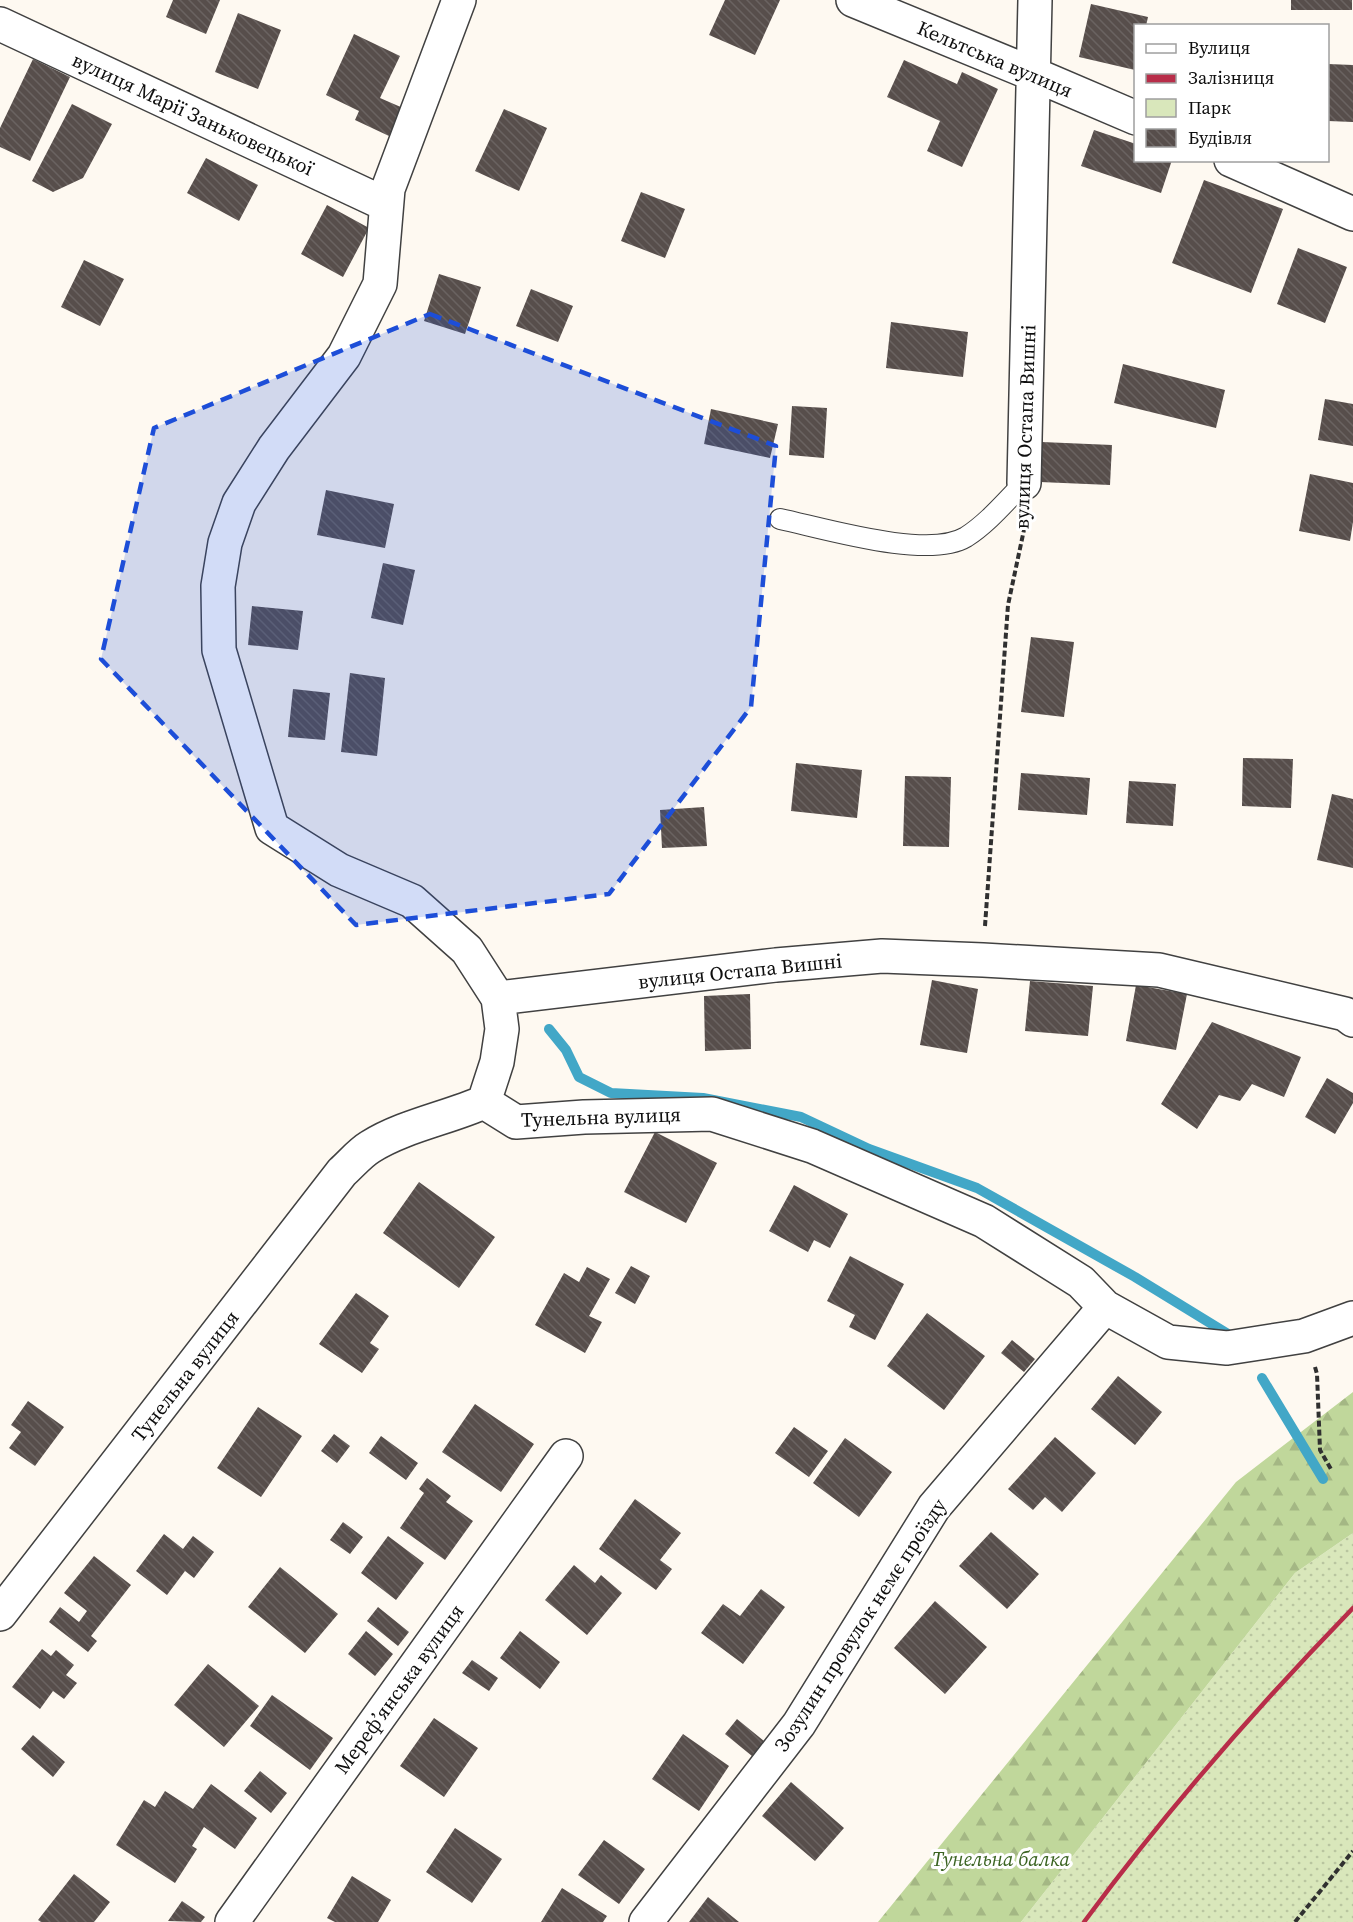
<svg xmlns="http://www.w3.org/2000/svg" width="1353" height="1922" font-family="'Source Serif 4',serif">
  <defs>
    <pattern id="green-dots" width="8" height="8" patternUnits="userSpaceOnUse" patternTransform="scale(1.5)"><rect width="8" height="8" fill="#d9e7bb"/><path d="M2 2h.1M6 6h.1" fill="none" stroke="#b9c5a0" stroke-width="1.8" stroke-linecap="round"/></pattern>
    <pattern id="forest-firs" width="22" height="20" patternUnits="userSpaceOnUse" patternTransform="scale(1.5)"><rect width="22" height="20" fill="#c0d79b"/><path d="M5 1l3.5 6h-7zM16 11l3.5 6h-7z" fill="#a4b784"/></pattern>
    <pattern id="building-back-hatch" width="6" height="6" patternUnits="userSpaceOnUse" patternTransform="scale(1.5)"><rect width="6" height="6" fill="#574e4b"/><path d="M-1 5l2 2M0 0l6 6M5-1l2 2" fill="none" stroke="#6a6361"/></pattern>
  </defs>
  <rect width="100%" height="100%" fill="#fef9f1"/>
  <!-- green -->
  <path fill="url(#green-dots)" d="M1353,1533V1922H1021L1295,1573Z"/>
  <!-- forest -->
  <path fill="url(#forest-firs)" d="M1353,1392V1533L1295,1573L1021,1922H878L1236,1482Z"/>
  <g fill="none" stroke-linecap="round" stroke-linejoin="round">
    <!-- stream -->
    <path stroke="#42a7c7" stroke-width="10" d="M549,1029L566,1050L579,1077L611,1093L703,1098L801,1117L869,1149L977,1188L1135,1277L1228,1334
      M1262,1378L1323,1479"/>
  </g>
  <!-- building -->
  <path fill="url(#building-back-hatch)" d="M173,0H220L206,34L166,17Z
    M725,0H780L755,55L709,35Z
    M1291,0H1352V10H1291Z
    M1091,4L1148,17L1146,26H1136L1135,70L1079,57Z
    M238,13L281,30L258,89L215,72Z
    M354,34L400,56L380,98L403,108L389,136L355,120L359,111L326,95Z
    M33,59L70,77L30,161L0,147V128Z
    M904,60L957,84L962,72L998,89L962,167L927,151L940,121L887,97Z
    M1328,64L1353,65V122L1328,121Z
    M72,104L112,124L83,178L53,192L32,181Z
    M504,109L547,128L519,191L475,171Z
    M1094,130L1136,144V160H1172L1161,193L1081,166Z
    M206,158L258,185L239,221L187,193Z
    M1204,180L1283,209L1251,293L1172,263Z
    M641,192L685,209L665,258L621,241Z
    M327,205L369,228L343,277L301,254Z
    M1298,248L1347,267L1325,323L1277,304Z
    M84,260L124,279L100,326L61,307Z
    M439,274L481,287L465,334L424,321Z
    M531,289L573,306L558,342L516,326Z
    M891,322L968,332L963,377L886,368Z
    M1123,364L1225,390L1216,428L1114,403Z
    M1325,399L1353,404V446L1318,440Z
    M792,406L827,408L824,458L789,455Z
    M711,409L778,424L770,458L704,444Z
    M1042,442L1112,445L1110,485L1040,482Z
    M1310,474L1353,483V522L1350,541L1299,531Z
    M326,490L394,504L385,548L317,535Z
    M383,563L415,570L403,625L371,618Z
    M252,606L303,611L298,650L248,645Z
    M1031,637L1074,642L1064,717L1021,712Z
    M350,673L385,678L377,756L341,752Z
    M293,689L330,693L325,740L288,737Z
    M1243,758L1293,759L1291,808L1242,806Z
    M796,763L862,770L857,818L791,811Z
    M1021,773L1090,778L1087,815L1018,810Z
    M905,776L951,777L949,847L903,846Z
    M1129,781L1176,784L1173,826L1126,823Z
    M1332,794L1353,799V868L1317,860Z
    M704,807L707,846L662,848L660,810Z
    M932,980L978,989L967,1053L920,1045Z
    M1030,981L1093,986L1088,1036L1025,1031Z
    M1136,985L1187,994L1176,1050L1126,1041Z
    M750,994L751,1049L705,1051L704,996Z
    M1212,1022L1301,1057L1284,1097L1252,1084L1240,1101L1219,1095L1197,1129L1161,1104Z
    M1327,1078L1353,1093V1103L1335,1134L1305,1117Z
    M655,1132L717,1163L686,1223L624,1192Z
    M419,1182L495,1237L459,1288L383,1233Z
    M794,1185L848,1214L830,1248L814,1240L808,1252L769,1231Z
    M850,1256L904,1284L875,1340L849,1327L855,1315L827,1301Z
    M631,1266L650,1276L635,1304L615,1293Z
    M587,1267L610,1279L589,1316L602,1322L585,1353L535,1325L564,1273L579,1282Z
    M356,1293L389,1316L370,1343L379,1349L362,1373L319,1344Z
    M927,1313L985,1356L944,1410L887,1366Z
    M1012,1340L1035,1359L1024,1372L1001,1353Z
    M1118,1376L1162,1412L1135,1445L1091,1409Z
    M28,1401L64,1427L35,1466L9,1448L21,1432L11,1425Z
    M475,1404L534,1444L501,1492L442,1452Z
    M258,1407L302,1436L261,1497L217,1468Z
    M794,1427L828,1451L809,1477L775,1453Z
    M334,1434L350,1446L337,1463L321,1451Z
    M381,1436L418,1463L406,1480L369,1453Z
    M1055,1437L1096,1473L1062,1512L1045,1497L1033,1510L1008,1489Z
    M845,1438L892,1472L859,1517L813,1483Z
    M427,1478L451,1496L446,1502L473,1521L445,1560L400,1528L424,1493L419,1489Z
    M635,1499L681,1533L660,1560L672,1569L656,1590L599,1549Z
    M343,1522L363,1537L350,1554L330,1540Z
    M991,1532L1039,1574L1007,1609L959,1566Z
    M164,1534L183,1549L193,1536L214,1552L194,1578L185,1571L167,1595L136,1571Z
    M388,1536L424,1563L396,1600L361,1573Z
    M94,1556L131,1585L91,1636L97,1641L88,1652L49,1622L60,1607L79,1622L87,1611L64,1593Z
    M574,1565L595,1583L601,1575L622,1593L587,1635L545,1600Z
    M280,1567L338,1614L305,1653L248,1607Z
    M761,1589L785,1607L743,1664L701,1633L723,1604L740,1616Z
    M935,1601L987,1647L945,1694L894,1648Z
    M378,1607L409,1632L398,1646L367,1621Z
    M366,1631L393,1654L375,1676L348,1654Z
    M520,1631L560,1662L540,1689L500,1658Z
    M42,1649L51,1656L56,1650L74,1665L66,1675L77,1683L64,1699L53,1691L40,1709L12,1687Z
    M472,1660L498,1678L489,1691L462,1673Z
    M208,1664L259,1706L224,1747L174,1705Z
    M272,1695L333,1738L310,1770L250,1726Z
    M434,1718L478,1748L444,1797L400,1766Z
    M737,1719L764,1741L752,1756L725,1734Z
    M683,1734L729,1766L699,1811L652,1779Z
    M33,1735L65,1762L53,1777L21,1749Z
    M260,1771L287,1793L271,1813L244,1791Z
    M791,1782L844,1828L815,1861L762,1816Z
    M211,1784L257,1818L235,1849L204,1827L192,1846L197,1849L175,1883L116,1845L144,1800L155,1807L165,1791L193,1809Z
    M455,1828L502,1859L472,1903L426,1872Z
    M604,1840L645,1869L619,1904L578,1875Z
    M74,1874L110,1902L94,1922H41L38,1920Z
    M352,1876L391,1900L378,1922H335L327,1918Z
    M562,1888L607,1916L603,1922H541Z
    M708,1897L739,1922H689Z
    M182,1901L205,1917L201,1922L168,1921Z"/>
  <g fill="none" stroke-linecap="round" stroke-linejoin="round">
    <defs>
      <path id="lane" d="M780,519C823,528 928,560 966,537C988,523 1006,501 1024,483"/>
      <path id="street" d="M459,0L388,189L380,284L344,356L274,448L239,503L225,543L218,586L219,650L272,828L339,870L412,901L467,950L498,998L502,1029L497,1062L484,1102
        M853,0L1033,74L1136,118
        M0,24L385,204
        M1231,160L1353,214
        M1024,483L1035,0
        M498,998L776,965L882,956L983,960L1159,970L1345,1014L1353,1020
        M484,1102L516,1122L584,1117L712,1114L812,1146L984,1221L1081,1282L1105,1307L1168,1342L1227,1348L1304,1336L1353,1318
        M0,1614L342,1172C351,1164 360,1153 370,1147C403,1126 448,1118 484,1102
        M232,1922L566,1456
        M646,1922L799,1724L934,1507L1105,1307"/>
    </defs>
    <!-- lane casing -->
    <use href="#lane" stroke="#414141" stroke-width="22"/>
    <!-- street casing -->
    <use href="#street" stroke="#414141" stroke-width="36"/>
    <!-- path -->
    <path stroke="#303030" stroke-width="4" stroke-dasharray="6 3" stroke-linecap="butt" d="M985,926L1008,605L1025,525
      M1315,1367L1317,1374L1320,1450L1332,1471
      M1295,1922L1353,1851"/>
    <!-- lane -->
    <use href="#lane" stroke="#fff" stroke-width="20"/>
    <!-- street -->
    <use href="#street" stroke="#fff" stroke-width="33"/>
    <!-- rail -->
    <path stroke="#b82d49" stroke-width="4.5" d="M1084,1922C1166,1811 1257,1707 1353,1608"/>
  </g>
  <!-- marked area -->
  <path fill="#1d4ed8" fill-opacity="0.2" stroke="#1d4ed8" stroke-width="4.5" stroke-dasharray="12 8" stroke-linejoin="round" d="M430,314L776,446L751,707L609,894L356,925L101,659L154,428Z"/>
  <g text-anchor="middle" stroke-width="6" stroke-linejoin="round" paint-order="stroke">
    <!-- street labels -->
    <g font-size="20" fill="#0e0e0e" stroke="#fff">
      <text transform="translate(995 59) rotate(23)" y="7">Кельтська вулиця</text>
      <text transform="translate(193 114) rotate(25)" y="7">вулиця Марії Заньковецької</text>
      <text transform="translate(1025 427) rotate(-88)" y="7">вулиця Остапа Вишні</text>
      <text transform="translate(740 971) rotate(-6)" y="7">вулиця Остапа Вишні</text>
      <text transform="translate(601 1117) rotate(-2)" y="7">Тунельна вулиця</text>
      <text transform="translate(185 1376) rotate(-52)" y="7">Тунельна вулиця</text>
      <text transform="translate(860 1625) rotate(-57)" y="7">Зозулин провулок немє проїзду</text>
      <text transform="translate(399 1689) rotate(-54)" y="7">Мерефʼянська вулиця</text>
    </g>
    <!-- park labels -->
    <g font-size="20" font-style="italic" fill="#3a6321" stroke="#fff">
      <text x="1001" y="1866">Тунельна балка</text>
    </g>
  </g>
  <!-- legend -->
  <rect x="1134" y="24" width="195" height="138" fill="#ffffff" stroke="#9f9f9f" stroke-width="1.5"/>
  <rect x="1146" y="44" width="30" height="9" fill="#ffffff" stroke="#9f9f9f" stroke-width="1.5"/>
  <text x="1188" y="54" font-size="18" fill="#0e0e0e">Вулиця</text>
  <rect x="1146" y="74" width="30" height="9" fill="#b82d49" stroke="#9f9f9f" stroke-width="1.5"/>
  <text x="1188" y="84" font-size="18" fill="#0e0e0e">Залізниця</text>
  <rect x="1146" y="99" width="30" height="18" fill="#d9e7bb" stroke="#9f9f9f" stroke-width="1.5"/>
  <text x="1188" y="114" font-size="18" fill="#0e0e0e">Парк</text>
  <rect x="1146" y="129" width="30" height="18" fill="url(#building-back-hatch)" stroke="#9f9f9f" stroke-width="1.5"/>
  <text x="1188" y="144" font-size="18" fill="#0e0e0e">Будівля</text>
</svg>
